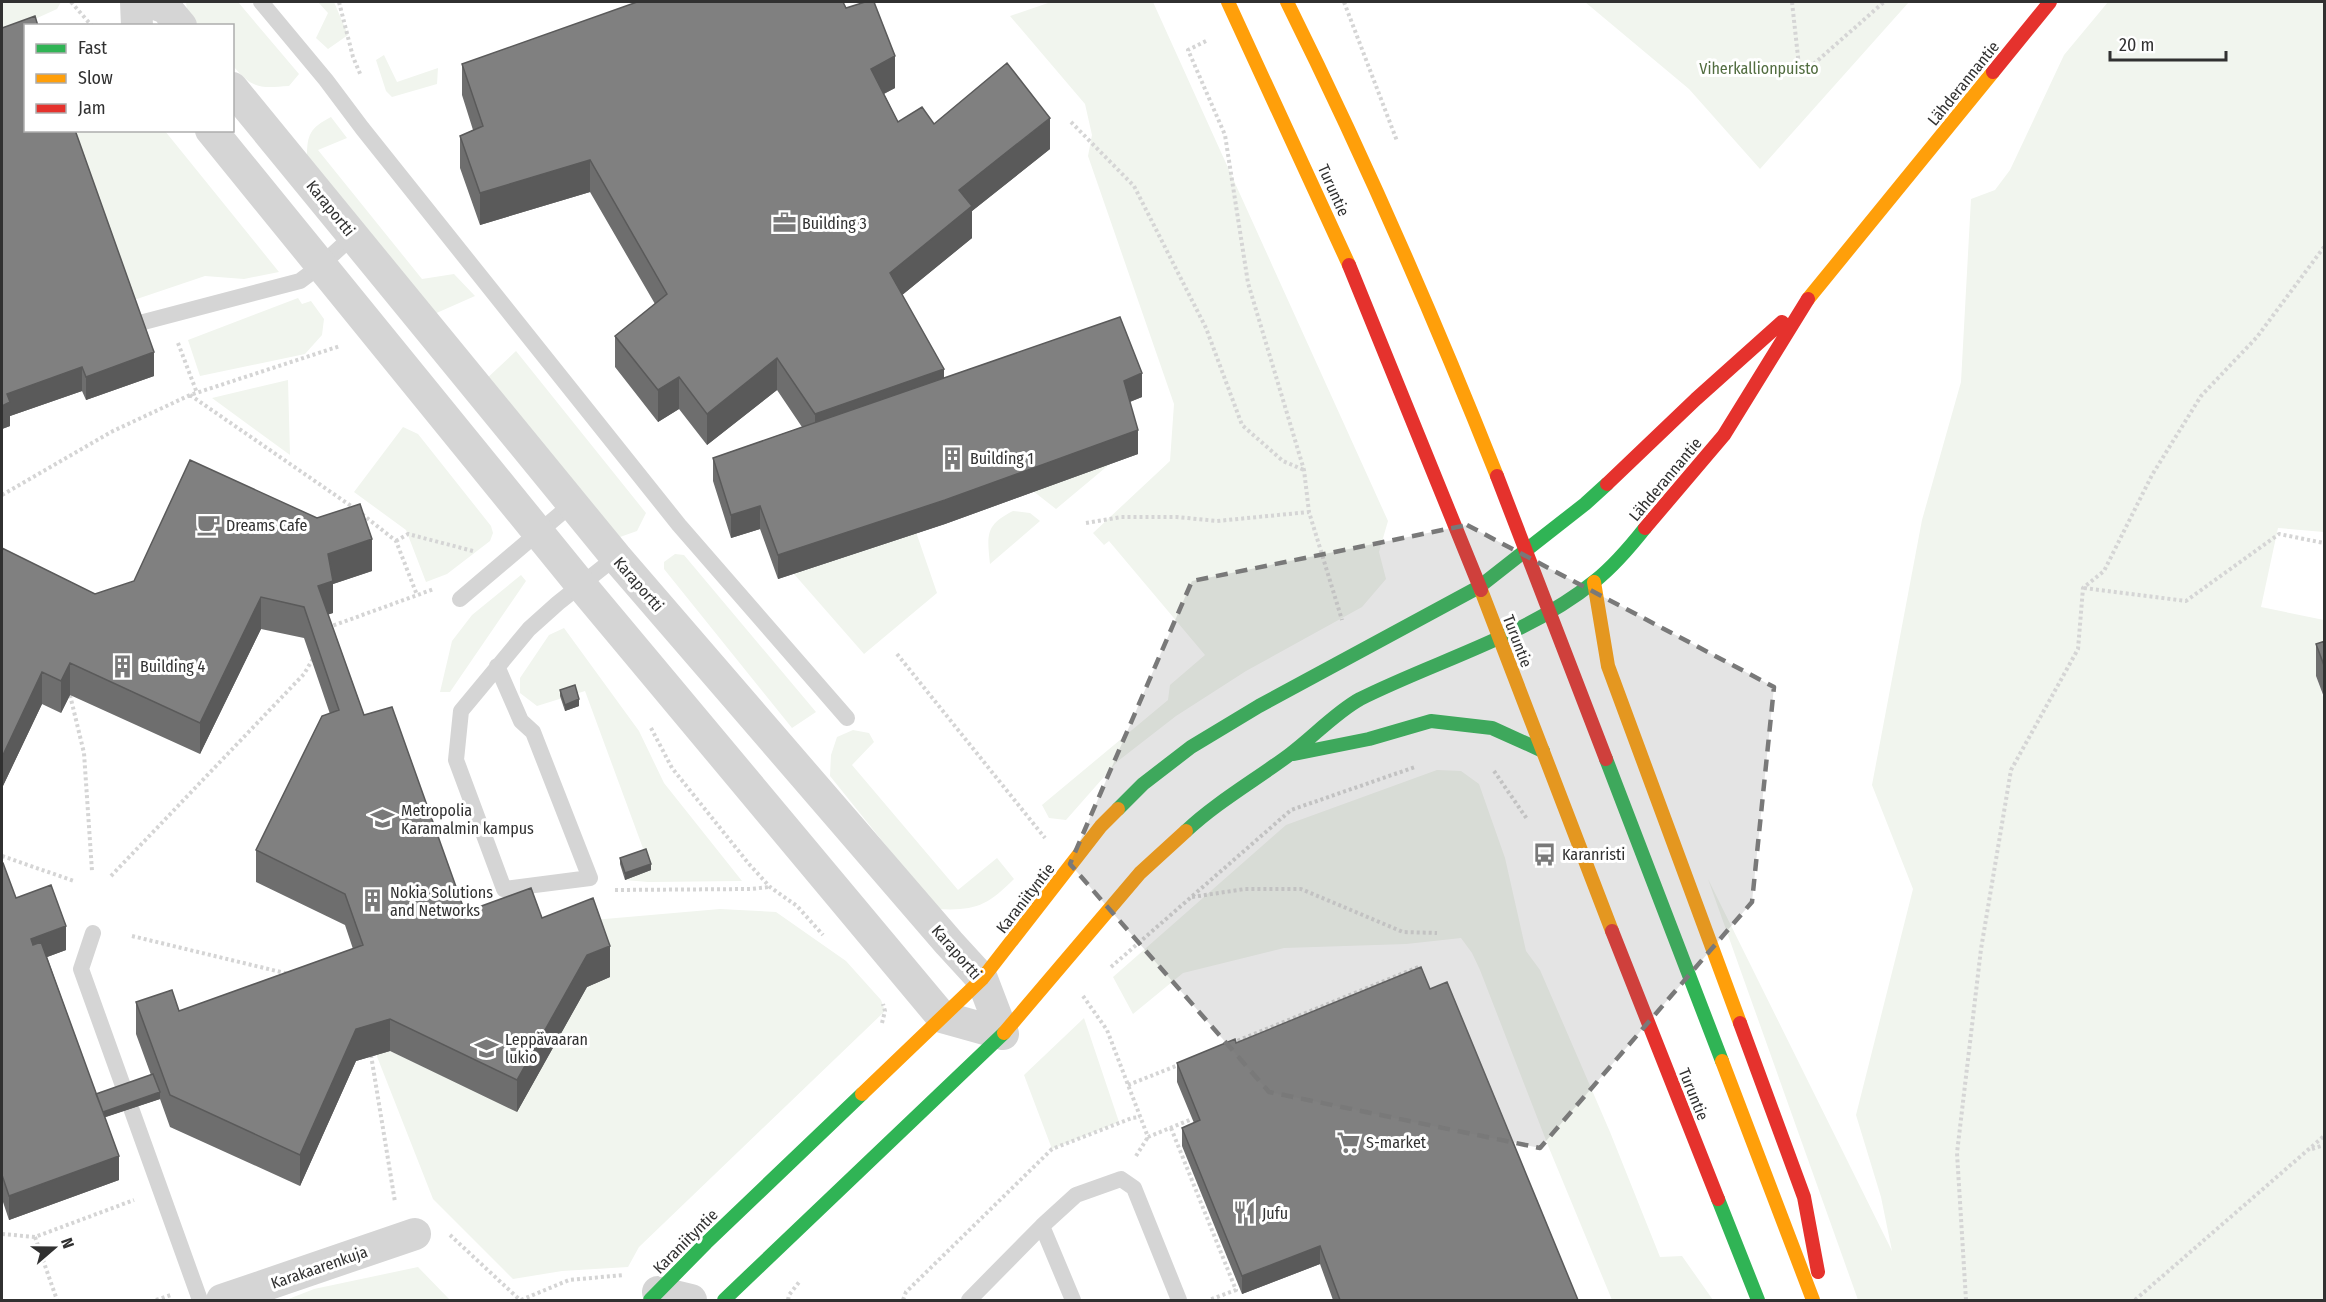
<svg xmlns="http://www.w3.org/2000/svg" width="2326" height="1302" font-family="'Fira Sans Condensed',sans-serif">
  <rect width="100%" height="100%" fill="#fff"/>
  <!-- green -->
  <path fill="#f1f5ee" d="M2,2H61L57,9L2,34Z
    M186,2H238L299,74L289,86C259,88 253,89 233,66L232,26L198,25L187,10Z
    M318,2H334L348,35L328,49L316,38L328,13Z
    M1051,2H1153L1388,521L1379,552L1386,579L1362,607L1246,671L1176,716L1118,761L1066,820L1049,818L1042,805L1168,700L1170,685L1205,655L1109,541L1104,545L1093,533L1170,461L1174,404L1088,156L1092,135L1085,104L1010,16Z
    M1585,2H1909L1760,169L1689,89Z
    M2108,2H2324V532L2278,528L2261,607L2324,620V673L2316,676L2324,700V1300H1858L1708,879L1892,1251L1881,1197L1856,1115L1913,889L1872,785L1922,520L1961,382L1971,199L1995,190L2010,170L2064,55Z
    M384,55L397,82L438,68L437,84L392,97L386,91L376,60Z
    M331,117L347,138L318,150L422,279L454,274L475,296L432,315L307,158C307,134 310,128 331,117Z
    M67,131H165L279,272L244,279L205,276L128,302Z
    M298,298L302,304L311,301L324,319L322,335L305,354L200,376L188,340Z
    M516,351L646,513L637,531L620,537L484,381Z
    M288,380L290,455L212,398Z
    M403,427L418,434L491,526L493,533L490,541L447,574L426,582L406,530L354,492Z
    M1111,463L1056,509L1033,491Z
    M1013,511L1030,513L1040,521L990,564C987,535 985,525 1013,511Z
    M916,532L937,593L864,654L794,574Z
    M675,554L684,555L816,712L792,728L664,569V562Z
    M521,575L526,581L450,692H440L452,641L472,615Z
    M564,628L639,731L664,783L742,881L648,882L625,880L651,870L585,691L537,706L520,693V678L549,635Z
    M853,730L869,733L874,742L852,765L958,890L997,858L1014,879C987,906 975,911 937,909L830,776L831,755L837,737Z
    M1437,770L1461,771L1479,784L1505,858L1526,951L1540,970L1610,1132L1660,1257L1682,1256L1713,1300H1612L1549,1148L1480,970L1472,953L1461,938L1406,944L1284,948L1183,973L1133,1014L1113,977L1286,825Z
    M720,909L776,912L846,961L881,1000L885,1011L639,1247L628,1267L562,1271L513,1279L433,1199L376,1054L390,1051L517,1111L587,987L610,977L547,924Z
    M1084,1018L1119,1122L1052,1149L1024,1075Z
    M418,1267L450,1300H286L314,1289Z"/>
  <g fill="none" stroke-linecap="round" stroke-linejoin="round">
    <!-- path -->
    <path stroke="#d5d5d5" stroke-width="4" stroke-dasharray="3 3" stroke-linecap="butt" d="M71,2L92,26
      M339,2L353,57L361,76
      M1344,2L1397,141
      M1792,2L1800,75
      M1206,41L1188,50L1225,135L1248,283L1304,470L1309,512L1342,620
      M1800,76L1884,2
      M1071,122L1134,186L1206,328L1242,425L1283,461L1304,470
      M178,343L197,393
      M190,395L354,508
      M2,495L111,432L190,395L340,346
      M362,514L396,541L417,595
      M1086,523L1121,517H1177L1217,521L1309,512
      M396,541L408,534L473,551
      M2084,588L2186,601L2279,534L2324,543
      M330,630L332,626L434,589
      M897,654L1045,838
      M70,695L84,753L92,871
      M651,728L672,768L749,864L770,887L797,906L823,935
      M1494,771L1527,819
      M2,856L74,881
      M111,876L304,674L314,657
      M615,890L751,889L769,887
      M1192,897L1245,889H1301L1403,932L1437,933
      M132,936L289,974
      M1111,967L1291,810L1415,767
      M1083,996L1107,1030L1148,1137L1192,1119
      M882,1023L885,1011L883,1004
      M1232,1043L1421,966
      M371,1055L395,1202
      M1128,1085L1181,1064
      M1171,1128L1236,1290L1209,1300
      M2312,1149L2324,1145
      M1136,1156L1148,1137
      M2,1234L35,1237L134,1200
      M450,1235L520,1300
      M35,1237L57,1300
      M156,1300L171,1295
      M521,1300L569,1280L624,1275
      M788,1300L789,1295L800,1281
      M903,1300L906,1292L1052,1149L1132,1118L1140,1117
      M1966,1300L1957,1153L1981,949L2011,770L2078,649L2083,588L2104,571L2152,475L2201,396L2257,337L2324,247
      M2135,1300L2324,1136"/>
    <!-- lane -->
    <path stroke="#d5d5d5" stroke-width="16" d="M261,2L326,80L362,128L679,525L847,718
      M136,324L300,281L320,266L353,236
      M460,599L572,504
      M497,666L521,721L533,732L590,878L504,889L456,760L461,711L529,629L558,603L616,557
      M93,933L81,969L200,1300
      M969,1300L1042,1226
      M1073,1300L1042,1226L1076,1195L1121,1179L1134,1188L1179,1300"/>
    <!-- street -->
    <path stroke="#d5d5d5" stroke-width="32" d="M136,2L137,26
      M150,2L166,8L181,26
      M232,88L616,557L949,943L982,979L1003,1034
      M211,130L581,585L942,1017L1003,1034
      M658,1292L691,1300
      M222,1300L415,1234"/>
    <!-- fast -->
    <path stroke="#30b455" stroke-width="14" d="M1294,754L1369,739L1431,721L1492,728L1543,751
      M1606,759L1722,1061
      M1118,809L1143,784L1191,747L1259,706L1479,587L1585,504L1607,484
      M1186,831C1217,802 1254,781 1289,755C1311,739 1336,712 1360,699C1438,660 1527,636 1595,581C1615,565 1630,547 1645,528
      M1718,1199L1758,1300
      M650,1300L706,1243L862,1094
      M724,1300L1004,1033"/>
    <!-- slow -->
    <path stroke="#ff9f0a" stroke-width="14" d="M1228,2L1349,265
      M1287,2C1364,157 1433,315 1497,476
      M1808,299L1993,72
      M1594,582L1608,666L1740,1023
      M1481,590L1612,931
      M1004,1033L1140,873L1186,831
      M1722,1061L1813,1300
      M862,1094L982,979L1101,826L1118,809"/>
    <!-- jam -->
    <path stroke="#e5322d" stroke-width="14" d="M1993,72L2050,2
      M1349,265L1481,590
      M1497,476L1606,759
      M1607,484L1696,399L1782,322
      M1645,528L1724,435L1808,299
      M1612,931L1718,1199
      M1740,1023L1804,1197L1818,1272"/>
  </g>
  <!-- wall -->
  <path fill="#6e6e6e" d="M846,8L895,88L884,94L898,122L934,124L1050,149L972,211V238L902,295L944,378L1142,397L1130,402L1138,454L945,524L778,579L760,529L731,538L713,481V458L802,427L777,390L707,445L679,409L658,422L615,367V336L655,304L590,192L480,225L460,168V136L473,130L462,95V64Z
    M2,28L154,376L86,400L82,391L10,416V426L2,429Z
    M2,548L95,594L372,571L333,584V613L328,614L364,715L465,912L542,918L610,977L587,987L517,1112L390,1051L356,1061L300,1186L170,1127L160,1099L105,1117L119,1180L9,1220L2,1199V863L16,898L66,950L47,957L96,1094L151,1075L136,1034V1002L179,1011L353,949L345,925L256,882V850L330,714L304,638L261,629L200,754L70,695L61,713L42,704L2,788Z
    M2325,641V700L2316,676V644Z
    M560,690L579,706L565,711L560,696Z
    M620,858L651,870L625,880L620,864Z
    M1430,989L1578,1300H1333L1320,1264L1242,1294L1182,1146V1128L1194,1123L1177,1082V1063L1236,1043Z"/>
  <!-- shaded-wall -->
  <path fill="#5a5a5a" d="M895,56V88L871,100V69Z
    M1050,118V149L972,211V238L890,305V273L959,190Z
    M590,160V192L480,225V193Z
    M154,352V376L86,400V377Z
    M777,358V390L707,445V414Z
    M82,367V391L10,416V426L2,429V406L7,394Z
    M944,369V400L815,446V414Z
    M1142,373V397L1124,404V381Z
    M679,377V409L658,422V390Z
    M1138,430V454L945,524L778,579V555Z
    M760,506V529L731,538V515Z
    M372,539V571L333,584V613L318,618V586L328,554Z
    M261,597V629L200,754V723Z
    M70,663V695L61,713V681Z
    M42,672V704L2,788V757Z
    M579,699V706L565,711V705Z
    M651,864V870L625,880V873Z
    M66,926V950L31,963V939Z
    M610,946V977L587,987L517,1112V1080L587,955Z
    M390,1019V1051L356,1061L300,1186V1155L356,1029Z
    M160,1092V1099L97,1120V1114Z
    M119,1156V1180L9,1220V1196Z
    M1320,1246V1264L1242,1294V1276Z"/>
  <!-- building -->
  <path fill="#808080" stroke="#5a5a5a" stroke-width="1.5" d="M637,2H843L846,8L865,2H874L895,56L871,69L898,122L922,107L934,124L1007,63L1050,118L959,190L972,206L890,273L944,369L815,414L777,358L707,414L679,377L658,390L615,336L667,294L590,160L480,193L460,136L483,126L462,64Z
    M35,16L38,26H26V130H75L154,352L86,377L82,367L7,394L10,402L2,406V28Z
    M1120,317L1142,373L1124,381L1138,430L945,500L778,555L760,506L731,515L713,458Z
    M190,460L317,518L360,504L372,539L328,554L333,581L318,586L364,715L392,707L465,912L531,888L542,918L593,898L610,946L587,955L517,1080L390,1019L356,1029L300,1155L170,1095L136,1002L172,990L179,1011L363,945L345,894L256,850L322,716L339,710L304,607L261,597L200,723L70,663L61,681L42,672L2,757V548L95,594L134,581Z
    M2325,641V668L2316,644Z
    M575,685L579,699L565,705L560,690Z
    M646,849L651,864L625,873L620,858Z
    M2,863H3L16,898L51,885L66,926L31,939L33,945L41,942L119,1156L9,1196L2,1175Z
    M1421,967L1430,989L1447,982L1578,1300H1340L1320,1246L1242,1276L1182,1128L1200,1120L1177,1063L1235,1039L1236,1043Z
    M153,1074L160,1092L103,1112L96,1094Z"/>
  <!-- marked area -->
  <path fill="#797979" fill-opacity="0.2" stroke="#797979" stroke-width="4.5" stroke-dasharray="12 8" stroke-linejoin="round" d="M1467,525L1774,687L1752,902L1540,1148L1269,1092L1070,864L1192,581Z"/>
  <!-- icons -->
  <defs>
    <symbol id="office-bare" viewBox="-9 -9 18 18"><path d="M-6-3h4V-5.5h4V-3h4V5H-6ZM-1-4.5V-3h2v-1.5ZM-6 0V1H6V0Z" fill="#797979" stroke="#fff" stroke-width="2.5" paint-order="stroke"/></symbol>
    <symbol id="building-bare" viewBox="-9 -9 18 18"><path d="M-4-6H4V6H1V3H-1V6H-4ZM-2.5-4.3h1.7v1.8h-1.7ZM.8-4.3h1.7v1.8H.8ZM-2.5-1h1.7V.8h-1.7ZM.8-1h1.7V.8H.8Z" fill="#797979" stroke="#fff" stroke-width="2.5" paint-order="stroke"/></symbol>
    <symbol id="cafe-bare" viewBox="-9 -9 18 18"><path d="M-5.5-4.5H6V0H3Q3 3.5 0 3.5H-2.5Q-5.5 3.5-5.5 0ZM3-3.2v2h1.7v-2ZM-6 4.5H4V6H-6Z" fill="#797979" stroke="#fff" stroke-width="2.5" paint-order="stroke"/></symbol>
    <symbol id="university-bare" viewBox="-9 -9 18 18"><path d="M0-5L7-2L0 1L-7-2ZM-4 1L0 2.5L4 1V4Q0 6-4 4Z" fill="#797979" stroke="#fff" stroke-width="2.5" paint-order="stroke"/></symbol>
    <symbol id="bus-bare" viewBox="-9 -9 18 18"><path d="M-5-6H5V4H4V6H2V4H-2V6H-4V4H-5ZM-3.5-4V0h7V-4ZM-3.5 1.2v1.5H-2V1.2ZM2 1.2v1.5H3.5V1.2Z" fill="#797979" stroke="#fff" stroke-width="2.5" paint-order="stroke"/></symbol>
    <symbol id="school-bare" viewBox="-9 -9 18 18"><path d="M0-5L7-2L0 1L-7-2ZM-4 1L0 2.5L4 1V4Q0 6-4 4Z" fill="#797979" stroke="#fff" stroke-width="2.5" paint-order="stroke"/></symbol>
    <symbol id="supermarket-bare" viewBox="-9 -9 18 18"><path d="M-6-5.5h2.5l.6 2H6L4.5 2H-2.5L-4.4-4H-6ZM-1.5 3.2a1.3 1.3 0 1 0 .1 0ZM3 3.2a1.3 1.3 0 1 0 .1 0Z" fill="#797979" stroke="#fff" stroke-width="2.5" paint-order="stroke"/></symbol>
    <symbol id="restaurant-bare" viewBox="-9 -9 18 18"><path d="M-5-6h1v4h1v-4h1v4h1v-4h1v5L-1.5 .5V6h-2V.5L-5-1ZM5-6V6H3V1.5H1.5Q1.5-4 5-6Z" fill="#797979" stroke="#fff" stroke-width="2.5" paint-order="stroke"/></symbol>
  </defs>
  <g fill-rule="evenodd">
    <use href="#office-bare" x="768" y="206" width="33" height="33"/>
    <use href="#building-bare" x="936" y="442" width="33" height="33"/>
    <use href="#cafe-bare" x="192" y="508" width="33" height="33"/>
    <use href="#building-bare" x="106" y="650" width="33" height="33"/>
    <use href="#university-bare" x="366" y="802" width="33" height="33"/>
    <use href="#bus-bare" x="1528" y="838" width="33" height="33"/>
    <use href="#building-bare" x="356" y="884" width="33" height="33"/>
    <use href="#school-bare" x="470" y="1032" width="33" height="33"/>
    <use href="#supermarket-bare" x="1332" y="1126" width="33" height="33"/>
    <use href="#restaurant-bare" x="1228" y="1196" width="33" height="33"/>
  </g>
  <g text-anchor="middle" stroke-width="6" stroke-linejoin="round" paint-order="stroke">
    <!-- park labels -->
    <g font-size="16" fill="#516c3f" stroke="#fff">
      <text x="1759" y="74">Viherkallionpuisto</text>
    </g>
    <!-- street labels -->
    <g font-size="16" fill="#313131" stroke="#fff">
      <text transform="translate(1963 83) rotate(-51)" y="6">Lähderannantie</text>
      <text transform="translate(1334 190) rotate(66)" y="6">Turuntie</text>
      <text transform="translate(331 208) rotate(51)" y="6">Karaportti</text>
      <text transform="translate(1665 479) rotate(-50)" y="6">Lähderannantie</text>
      <text transform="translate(639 584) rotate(49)" y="6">Karaportti</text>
      <text transform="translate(1518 641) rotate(69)" y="6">Turuntie</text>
      <text transform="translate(1025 898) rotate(-52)" y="6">Karaniityntie</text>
      <text transform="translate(957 952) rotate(49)" y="6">Karaportti</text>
      <text transform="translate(1694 1094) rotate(68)" y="6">Turuntie</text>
      <text transform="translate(685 1241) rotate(-45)" y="6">Karaniityntie</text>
      <text transform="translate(319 1267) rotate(-19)" y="6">Karakaarenkuja</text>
    </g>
    <!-- poi labels -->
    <g font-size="16" fill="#313131" stroke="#fff" text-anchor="start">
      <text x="802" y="229">Building 3</text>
      <text x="970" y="464">Building 1</text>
      <text x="226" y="531">Dreams Cafe</text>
      <text x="140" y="672">Building 4</text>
      <text x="401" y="816">Metropolia<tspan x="401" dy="18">Karamalmin kampus</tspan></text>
      <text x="1562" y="860">Karanristi</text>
      <text x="390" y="898">Nokia Solutions<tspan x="390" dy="18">and Networks</tspan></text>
      <text x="505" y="1045">Leppävaaran<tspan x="505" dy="18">lukio</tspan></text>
      <text x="1366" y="1148">S-market</text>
      <text x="1262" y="1219">Jufu</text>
    </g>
  </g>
  <!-- border -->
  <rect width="2326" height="1302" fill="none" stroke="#313131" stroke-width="6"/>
  <!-- legend -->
  <rect x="24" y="24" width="210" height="108" fill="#ffffff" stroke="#adadad" stroke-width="1.5"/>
  <rect x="36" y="44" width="30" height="9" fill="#30b455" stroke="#adadad" stroke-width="1.5"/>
  <text x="78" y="54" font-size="18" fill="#313131">Fast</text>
  <rect x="36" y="74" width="30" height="9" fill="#ff9f0a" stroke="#adadad" stroke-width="1.5"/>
  <text x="78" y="84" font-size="18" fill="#313131">Slow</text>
  <rect x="36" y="104" width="30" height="9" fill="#e5322d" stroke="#adadad" stroke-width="1.5"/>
  <text x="78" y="114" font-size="18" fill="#313131">Jam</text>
  <!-- north arrow -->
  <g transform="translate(54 1248) rotate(70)" stroke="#ffffff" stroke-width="4.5" paint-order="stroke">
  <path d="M0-4.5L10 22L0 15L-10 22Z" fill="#313131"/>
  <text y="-9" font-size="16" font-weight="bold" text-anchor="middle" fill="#313131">N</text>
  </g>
  <!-- scale -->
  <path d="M2110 51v9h116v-9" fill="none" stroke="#313131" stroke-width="3"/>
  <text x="2119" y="51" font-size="18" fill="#313131" stroke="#ffffff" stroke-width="4.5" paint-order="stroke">20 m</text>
</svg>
